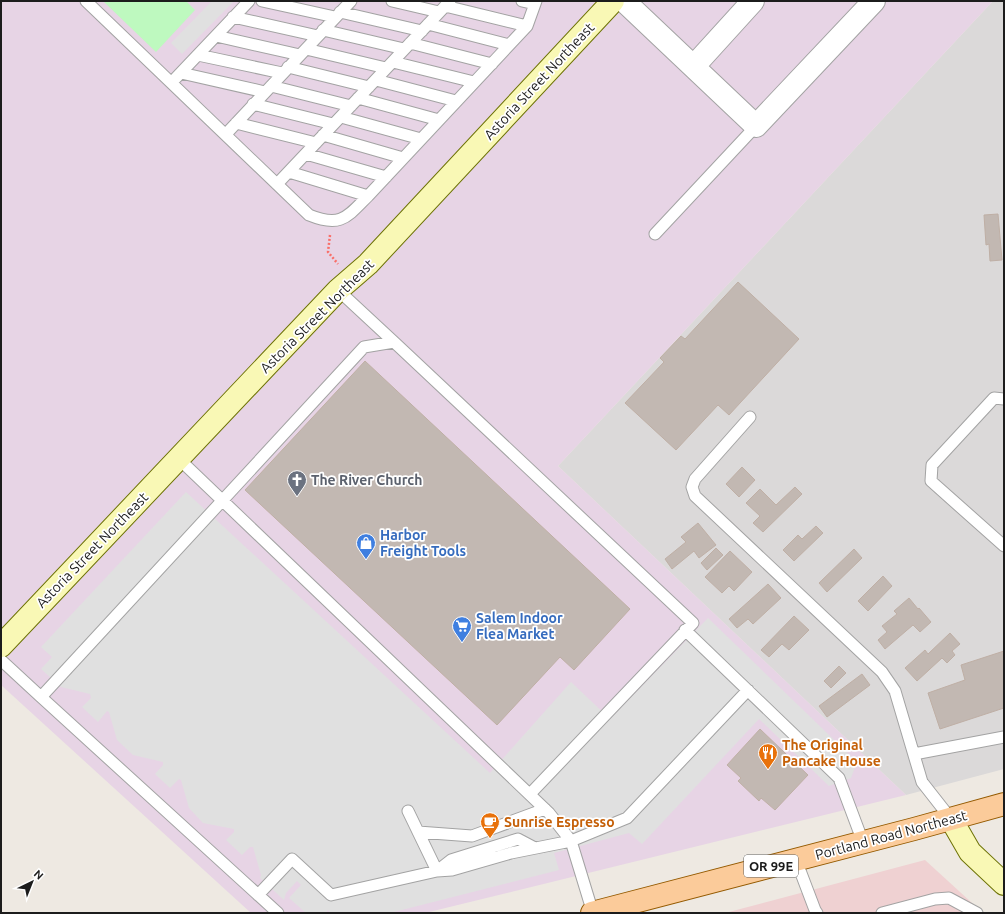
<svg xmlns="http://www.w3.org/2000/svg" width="1005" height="914" font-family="Ubuntu,sans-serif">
  <rect width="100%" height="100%" fill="#eee9e2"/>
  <!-- residential -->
  <path fill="#dbd9d9" d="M993,1H1004V769L906,795L558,466Z"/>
  <!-- commercial -->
  <path fill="#efd1d2" d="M925,860L983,913H725Z"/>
  <!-- industrial -->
  <path fill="#e7d4e5" d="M1,1H993L558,466L906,795L425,913H251L1,685Z"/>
  <!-- park -->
  <path fill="#bef9bf" d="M105,1H186L195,10L156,52L104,2Z"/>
  <!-- parking -->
  <path fill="#e0e0e0" d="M212,1H234L182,54L171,43Z
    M186,492L490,773L571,682L610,719L708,618L857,762L851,778L829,786L759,719L642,844L629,833L554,853L559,870L390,913H330L328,910L326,913H306L289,898L301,885L297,881L286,893L284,900L260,878L261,875L253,847H250L242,855L226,840L234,832V829L203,823L189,808L181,780L179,779L170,788L155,774L163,765V762L133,755L117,740L109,712L107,711L98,722L82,707L91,698L90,694L61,687L41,669L52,657L41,647Z"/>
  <!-- building -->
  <path fill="#c2b8b2" stroke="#bfafa5" d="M998,214L1002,260L990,261L989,244L986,245L984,215Z
    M738,282L799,339L729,415L718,405L676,450L625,403L664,362L660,358L681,336L685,339Z
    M365,361L630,609L574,670L560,657L497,725L245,490Z
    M742,467L755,480L739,497L726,484Z
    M795,487L802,494L763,532L753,523L760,516L746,503L760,489L776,505Z
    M698,523L716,545L699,558L694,551L672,569L665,559L686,542L681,537Z
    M816,526L823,533L794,561L783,550L798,535L802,539Z
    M716,548L723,555L707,570L701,563Z
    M854,549L862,558L827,592L819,583Z
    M730,551L752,572L734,591L729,586L722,593L705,577Z
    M883,576L892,586L868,611L858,601Z
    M768,584L781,598L753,624L748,619L737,628L729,619Z
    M909,598L918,609L919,608L931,622L920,632L913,625L885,649L878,640L887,632L882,626L897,614L894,611Z
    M794,616L809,630L789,650L782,644L769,657L761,650Z
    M950,633L960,644L952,651L955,655L947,663L942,658L917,681L905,668L925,650L928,654Z
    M1004,651V708L940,729L928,693L965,680L961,665Z
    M839,666L846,673L831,688L824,681Z
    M862,674L870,685L827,717L819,706Z
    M760,729L808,775L775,810L761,798L759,801L738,781L741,778L727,765Z"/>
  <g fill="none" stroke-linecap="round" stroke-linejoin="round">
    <defs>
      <path id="lane" d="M86,1L309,215C341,228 347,217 368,196L527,26L536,1
        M262,1L335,17
        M392,1L439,12
        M522,1L535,4
        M445,6L527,26
        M340,12L422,31
        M233,17L318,36
        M428,24L509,45
        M323,30L404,49
        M216,36L300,55
        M410,43L492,64
        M306,49L386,68
        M198,55L282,73
        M393,62L474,82
        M288,67L369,87
        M181,73L265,92
        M376,80L456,101
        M172,82L249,1
        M271,86L351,106
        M358,98L439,120
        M253,104L333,124
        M341,117L421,139
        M236,123L316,143
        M226,134L351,1
        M323,135L403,158
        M306,154L386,177
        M289,172L368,196
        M278,183L450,1
        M655,234L756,126
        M338,290L394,342
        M1004,399L994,398L932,465L931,481L1004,546
        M750,417L695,479L692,487L695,496L882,672L895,691L922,782L951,819
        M179,459L549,813L571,841L593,913
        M685,630L839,778L863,842
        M1,660L41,697
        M914,754L1004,737
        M408,811L437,871L451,860L518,839L535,848
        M418,832L472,836L545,809
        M796,860L815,910L817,913
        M258,895L292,859L331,895L437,871L452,870L511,853L571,841L627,818L748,690
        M278,913L41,697L364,347L394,342L693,623L530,794
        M882,913L935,899L949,898L977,913"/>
      <path id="street" d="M624,1L756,126L874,1
        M694,66L753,1"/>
      <path id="secondary" d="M1,646L338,290L368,264L613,1
        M951,819L970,852L1004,884"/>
      <path id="primary" d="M592,913L914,829L1004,804"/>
    </defs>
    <!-- lane casing -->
    <use href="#lane" stroke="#a3a3a3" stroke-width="13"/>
    <!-- street casing -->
    <use href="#street" stroke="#a3a3a3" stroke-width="24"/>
    <!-- secondary casing -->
    <use href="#secondary" stroke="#6d7205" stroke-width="24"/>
    <!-- primary casing -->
    <use href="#primary" stroke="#945a01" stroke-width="24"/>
    <!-- path -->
    <path stroke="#f96e68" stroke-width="2.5" stroke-dasharray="2 2" stroke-linecap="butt" d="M330,235L328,252L338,264"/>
    <!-- lane -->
    <use href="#lane" stroke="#fff" stroke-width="11"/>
    <!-- street -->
    <use href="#street" stroke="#fff" stroke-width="22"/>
    <!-- secondary -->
    <use href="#secondary" stroke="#f9f8b5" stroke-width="22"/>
    <!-- primary -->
    <use href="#primary" stroke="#fbcb9a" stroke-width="22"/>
  </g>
  <!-- icons -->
  <defs>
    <symbol id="church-pin" viewBox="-11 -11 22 30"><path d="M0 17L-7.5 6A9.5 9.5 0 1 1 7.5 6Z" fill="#6b7280" stroke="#fff"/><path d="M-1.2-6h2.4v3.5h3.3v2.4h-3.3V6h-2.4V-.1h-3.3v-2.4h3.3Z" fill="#fff"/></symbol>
    <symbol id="shop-pin" viewBox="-11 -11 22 30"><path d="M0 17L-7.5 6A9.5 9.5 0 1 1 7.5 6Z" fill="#3f7fe0" stroke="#fff"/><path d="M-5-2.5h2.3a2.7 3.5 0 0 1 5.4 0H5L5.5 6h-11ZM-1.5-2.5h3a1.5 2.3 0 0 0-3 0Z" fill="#fff"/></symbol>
    <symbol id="supermarket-pin" viewBox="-11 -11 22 30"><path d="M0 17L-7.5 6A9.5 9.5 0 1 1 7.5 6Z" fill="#3f7fe0" stroke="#fff"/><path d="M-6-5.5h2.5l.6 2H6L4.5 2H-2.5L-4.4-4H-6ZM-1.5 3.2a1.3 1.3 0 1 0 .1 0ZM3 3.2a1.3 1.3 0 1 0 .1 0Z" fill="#fff"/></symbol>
    <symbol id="restaurant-pin" viewBox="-11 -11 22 30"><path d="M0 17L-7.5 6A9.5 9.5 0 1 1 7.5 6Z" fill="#e8710a" stroke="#fff"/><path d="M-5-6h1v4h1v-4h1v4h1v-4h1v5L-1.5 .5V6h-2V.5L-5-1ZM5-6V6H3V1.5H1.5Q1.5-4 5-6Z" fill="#fff"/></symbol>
    <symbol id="cafe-pin" viewBox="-11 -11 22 30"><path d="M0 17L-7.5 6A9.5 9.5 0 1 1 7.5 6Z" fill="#e8710a" stroke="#fff"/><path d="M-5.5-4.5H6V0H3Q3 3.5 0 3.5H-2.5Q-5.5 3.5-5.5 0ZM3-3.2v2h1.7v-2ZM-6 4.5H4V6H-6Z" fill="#fff"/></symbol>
  </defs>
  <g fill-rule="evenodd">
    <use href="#church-pin" x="286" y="469" width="22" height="30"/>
    <use href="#shop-pin" x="355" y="532" width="22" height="30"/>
    <use href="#supermarket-pin" x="451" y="615" width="22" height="30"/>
    <use href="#restaurant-pin" x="757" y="742" width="22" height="30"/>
    <use href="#cafe-pin" x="479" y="811" width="22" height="30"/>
  </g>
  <g text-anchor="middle" stroke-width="3.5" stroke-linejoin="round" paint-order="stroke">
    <!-- shield labels -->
    <rect fill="#fff" stroke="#606060" stroke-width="1" x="744" y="855" width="54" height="22" rx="3"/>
    <g font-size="13" font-weight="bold" fill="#1c1c1c">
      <text x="771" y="871">OR 99E</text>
    </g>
    <!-- street labels -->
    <g font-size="14" fill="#1c1c1c" stroke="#fff">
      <text transform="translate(539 81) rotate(-47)" y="5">Astoria Street Northeast</text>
      <text transform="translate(317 316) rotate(-45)" y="5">Astoria Street Northeast</text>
      <text transform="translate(92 550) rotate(-46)" y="5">Astoria Street Northeast</text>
      <text transform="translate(891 835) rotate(-15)" y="5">Portland Road Northeast</text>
    </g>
    <!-- worship labels -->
    <g font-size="14" font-weight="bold" fill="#5b616d" stroke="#fff" text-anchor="start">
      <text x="311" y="485">The River Church</text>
    </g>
    <!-- shop labels -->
    <g font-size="14" font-weight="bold" fill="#366cbe" stroke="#fff" text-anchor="start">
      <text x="380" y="540">Harbor<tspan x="380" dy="16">Freight Tools</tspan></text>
      <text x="476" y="623">Salem Indoor<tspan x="476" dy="16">Flea Market</tspan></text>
    </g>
    <!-- food labels -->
    <g font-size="14" font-weight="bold" fill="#c56008" stroke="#fff" text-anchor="start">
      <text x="782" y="750">The Original<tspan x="782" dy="16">Pancake House</tspan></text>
      <text x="504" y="827">Sunrise Espresso</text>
    </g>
  </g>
  <!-- border -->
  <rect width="1005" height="914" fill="none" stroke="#1c1c1c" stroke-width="4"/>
  <!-- north arrow -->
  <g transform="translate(32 882) rotate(43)" stroke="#ffffff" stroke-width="3" paint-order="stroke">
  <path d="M0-3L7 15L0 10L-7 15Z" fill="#1c1c1c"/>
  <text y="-6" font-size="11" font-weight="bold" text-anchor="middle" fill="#1c1c1c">N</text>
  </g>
</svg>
